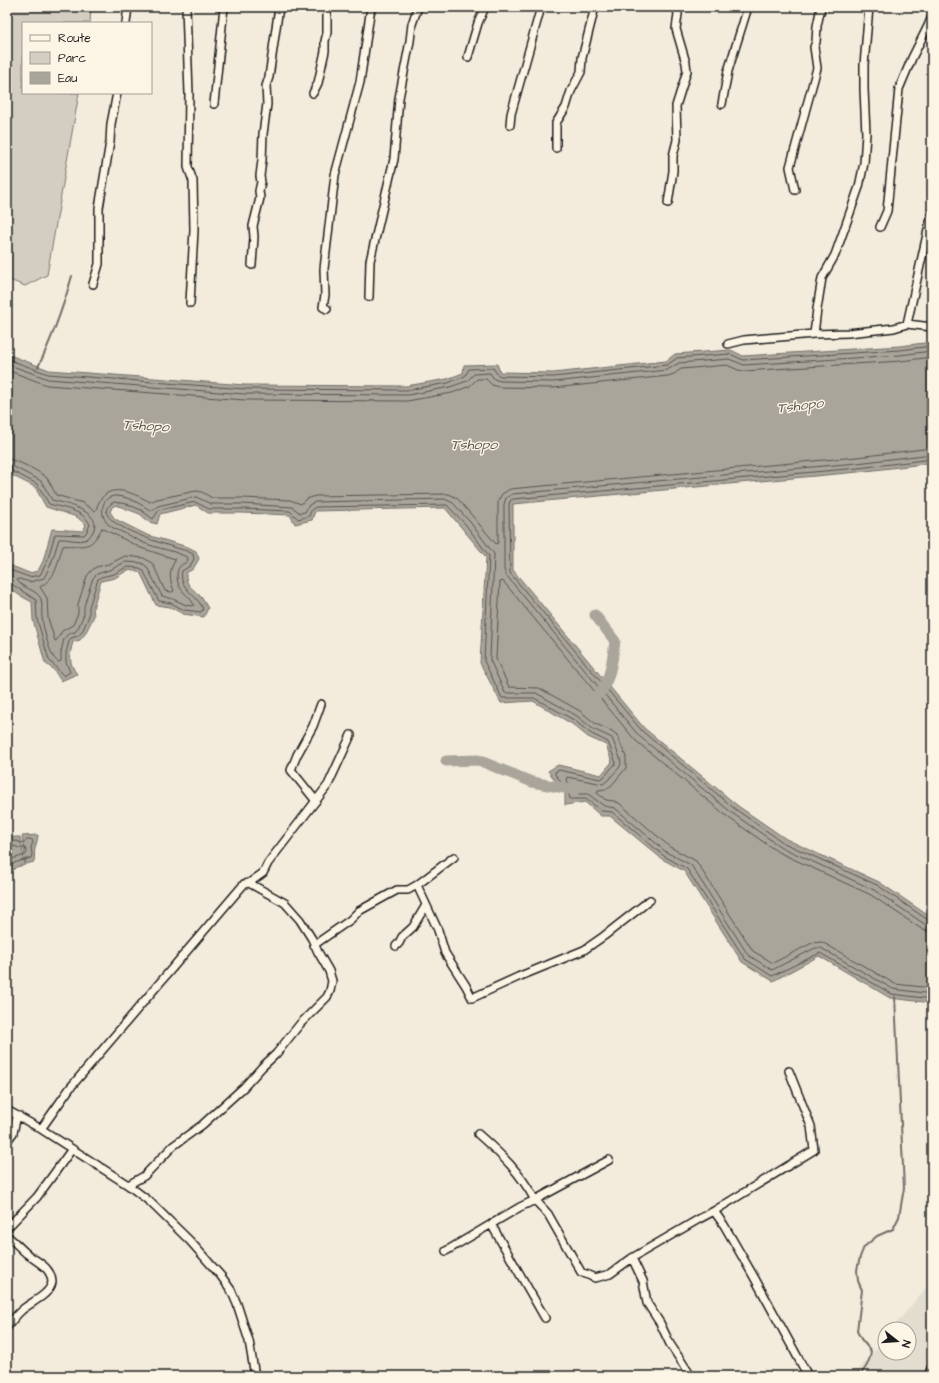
<svg xmlns="http://www.w3.org/2000/svg" width="939" height="1383" font-family="'Architects Daughter',sans-serif">
  <rect width="100%" height="100%" fill="#f3ecdd"/>
  <filter id="ink" filterUnits="userSpaceOnUse"><feTurbulence type="fractalNoise" baseFrequency=".025" numOctaves="2"/><feDisplacementMap in="SourceGraphic" scale="8" xChannelSelector="R" yChannelSelector="G"/><feConvolveMatrix kernelMatrix="1 2 1 2 8 2 1 2 1" color-interpolation-filters="sRGB"/></filter>
  <g filter="url(#ink)">
    <!-- built -->
    <path fill="#e3ddcf" d="M932,1280V1376H854L885,1338V1353H909V1329H892Z"/>
    <!-- green -->
    <path fill="#d3cec1" stroke="#78756e" d="M7,7H91L90,23H23V93H79L47,275L25,286L7,279Z"/>
    <!-- water -->
    <path fill="#aaa59b" stroke="#716e68" d="M932,342V463L858,472L513,504V570L644,728L738,806L786,839L879,882L932,918V1003L890,998L819,956L773,981L742,962L684,871L662,859L610,816H601L585,802L565,805V793L548,771L558,765L601,775L612,762L606,745L588,737L572,724L533,701L501,703L480,663L486,557L445,508L315,511L312,520L295,524L290,515L242,513H208L196,505L160,514L157,524L149,522L140,514L116,505L112,507L110,512L115,519L147,535L188,547L196,551L199,559L193,569L186,573C185,586 193,588 201,597C204,601 206,605 208,608L204,617L183,614L170,607L156,605L140,572L128,570L115,578L101,581L93,608L94,616L85,634L80,640L73,642C69,655 69,664 77,674L61,681L54,670L45,663L33,620L32,602L19,595L7,586V564L29,573L38,571L43,561L52,529L83,531L86,525L77,517L46,507L35,487L7,473V354L49,370L245,385L406,386L447,379L463,373L464,365L497,364L500,372L553,373L666,361L675,354L731,350L743,356L900,346Z
      M38,835C38,839 36,844 35,848C34,853 35,857 34,862L26,864L22,836Z
      M15,837H20L25,865L16,867L11,872L7,860V838Z"/>
    <g fill="none" stroke-linecap="round" stroke-linejoin="round">
      <!-- shore -->
      <path stroke="#55534f" stroke-width="1" d="M7,359L48,374L245,389L407,390L448,383L465,376L469,369L493,368L497,374L500,376L553,377L667,365L677,358L730,354L743,360L900,350L932,346
        M7,364L48,379L245,394L408,395L450,387L467,381L474,374L490,373L494,379L500,381L553,382L667,370L679,363L729,359L744,365L900,355L932,351
        M7,370L47,385L245,400L407,401L452,393L470,386L477,379H486L492,385L499,387L553,388L668,376L674,374L681,369L727,365L738,370L744,371L901,361L932,357
        M932,454L857,463L512,494L506,498L504,504V570L506,575L639,736L732,813L781,847L874,890L926,925L932,926
        M7,459C15,459 41,472 47,478C50,483 53,489 56,495L83,503L94,511L96,510C104,480 130,491 150,502L157,499L196,491L202,492L212,498H242L290,500L301,504L307,499L315,496L449,494L457,498L496,544L498,543V501L502,494L510,489L857,457L932,448
        M932,459L858,468L513,499L510,501L509,504L510,573L642,731L735,809L784,843L877,885L928,920L932,921
        M7,465L12,466L41,481L52,500C63,503 101,511 94,529C93,532 90,537 87,539C79,543 67,538 59,539L51,564L44,578L30,582L19,579L17,580C22,589 37,589 41,599C43,604 41,611 42,617C43,627 48,647 53,656C54,659 57,661 59,662L61,661V652L64,639L68,634L75,632L78,628L84,614V607L87,596L93,578L97,574L112,569L125,562L142,563L147,567L162,596L173,599L186,605L192,606L194,605C189,594 177,591 177,576C177,568 180,565 187,562L188,558C175,550 158,549 144,543C137,540 130,536 122,532C118,530 112,528 109,525C98,515 101,495 117,496C129,497 141,504 151,511L158,506L196,497L211,504H242L292,507L300,513L305,512L309,505L315,502L445,499L453,503L470,522L494,554L490,660L505,693H536L577,716L593,729L612,738L620,758L621,764L619,768L608,780L603,784L567,777L566,780L573,788L575,794H588L604,806L615,808L666,852L691,865L748,955L772,970L815,948H821L893,989L932,994
        M7,470H10L37,484L49,504C62,508 85,510 90,525L86,533L84,535L55,534L47,562L40,575L29,577L7,569
        M102,528L141,548L175,559V561C168,571 170,581 174,591L172,592L165,591L153,564L144,558L125,556L109,564L96,567L91,571L87,576L78,604V613L73,625L62,631L57,640L55,641L48,618L47,598L40,587C59,575 56,564 63,546C74,544 87,550 95,539C98,536 100,531 102,528Z
        M7,583H10L36,600L37,619L49,660L64,676L70,672L66,662V653L69,641L71,638L78,636L82,632L89,616V607L98,579L101,577L114,574L127,567L140,568L143,570L159,601L171,603L184,610L201,612L203,609C198,595 178,589 182,571L190,566L194,559L193,554L187,551C176,548 79,521 114,502L127,504L141,510L153,519L159,510L195,502L209,509H242L290,511L298,519L309,516L312,509L316,507L447,505L466,525L489,556L484,661L502,698H534L574,720L590,733L608,742L616,763L603,778L600,779L559,770L555,772V774L568,791L570,799H586L602,811L612,812L664,856L687,869L745,959L772,976L820,953L892,994L932,999
        M7,842L16,841L22,843L27,840L31,839L33,841L31,848L32,854L31,858L14,863L7,870
        M7,847L14,846L19,848H25L27,853L25,855L12,859L7,863
        M932,932L923,930L871,895L778,852L729,818L635,740L503,581L500,582L496,659L509,687L539,688L580,711L596,724L612,731L617,735L626,757V768L611,786L606,789L598,790L597,793L606,800L614,801L619,803L670,847L696,861L753,951L773,963L812,943L822,942L895,984L932,988"/>
      <!-- stream -->
      <path stroke="#716e68" stroke-width="2" d="M38,367C52,339 63,307 72,276
        M859,1376C866,1368 870,1362 871,1351L861,1339L857,1331L862,1290L858,1281L857,1270L860,1257L864,1247L877,1236L893,1229L899,1217L904,1188L895,997"/>
      <!-- river -->
      <path stroke="#aaa59b" stroke-width="11" d="M595,615L615,641C613,656 610,684 598,694
        M446,761L478,760L532,782L575,790"/>
      <defs>
        <path id="street" d="M186,7L189,94L188,167L193,181L194,230L190,303
          M126,23L128,7
          M468,57L478,23L485,7
          M313,93L318,83L325,51V41L327,33V7
          M214,104L224,7
          M722,104L728,71L748,7
          M510,125L511,114L541,7
          M556,148V123L566,107L571,91L581,72L582,58L595,7
          M795,190L790,167L817,68L814,47L816,42L817,26L821,7
          M668,203L673,171V156L677,140L676,106L687,71L686,63L676,29L678,14L676,7
          M880,227L887,211L899,89L912,58L928,26L932,16
          M252,265L254,237L253,226L260,198L259,191L261,182L260,176L262,160L263,134L267,104L266,86L269,77L279,7
          M93,284L99,264V208L110,142L111,124L117,93
          M369,297L370,261L394,159L399,98L410,41L412,24L418,7
          M327,309L323,307L325,295L324,269L335,175L360,82L371,7
          M907,324L932,212
          M814,334L817,309L822,278L835,255L845,227L859,187L864,163L866,134L864,89V65L869,7
          M728,344L744,340L814,334L848,333L894,328L907,324L932,327
          M316,801L291,770L297,755L313,726L321,704
          M249,883L263,873L268,863L328,785L351,735
          M417,885L438,930L445,953L466,986L472,998L518,977L584,950L604,936L650,900
          M314,945L350,920L359,911L397,890H408L417,885L454,857
          M396,946L399,943L402,937L413,927L426,905
          M7,1110L41,1129L128,1185L149,1201L190,1241L221,1276L231,1290L237,1304L249,1341L255,1376
          M41,1129L70,1088L244,884L249,883L285,903L300,920L312,939L318,952L329,971L332,981L330,991L327,997L300,1024L276,1054L262,1067L244,1087L202,1125L173,1146L144,1176L128,1185
          M478,1134C503,1156 519,1171 535,1200L609,1160
          M7,1141L13,1133L16,1120L19,1116
          M714,1211L724,1225L754,1277L808,1376
          M491,1224L545,1318
          M7,1228L37,1197L72,1149
          M7,1236C14,1241 19,1247 26,1253C36,1262 51,1266 52,1282C50,1295 31,1302 22,1310C16,1315 12,1321 7,1327
          M446,1251L520,1207L535,1200L548,1214L581,1272L595,1278L610,1274L632,1258L699,1219L714,1211L814,1150L811,1126L789,1071
          M632,1258L643,1281L647,1303L660,1323L670,1344L691,1376
          M928,1376L932,1366"/>
      </defs>
      <!-- street casing -->
      <use href="#street" stroke="#1c1c1c" stroke-width="10"/>
      <!-- street -->
      <use href="#street" stroke="#fcf5e5" stroke-width="7"/>
    </g>
  </g>
  <g text-anchor="middle" stroke-width="3" stroke-linejoin="round" paint-order="stroke">
    <!-- water labels -->
    <g font-size="14" font-style="italic" fill="#55534f" stroke="#fcf5e5">
      <text transform="translate(800 405) rotate(-7)" y="5">Tshopo</text>
      <text transform="translate(146 425) rotate(4)" y="5">Tshopo</text>
      <text x="474" y="449">Tshopo</text>
    </g>
  </g>
  <!-- margin -->
  <rect width="939" height="1383" fill="none" stroke="#fcf5e5" stroke-width="24"/>
  <rect x="12" y="12" width="915" height="1359" fill="none" stroke="#1c1c1c" stroke-width="1.5" filter="url(#ink)"/>
  <!-- legend -->
  <rect x="22" y="22" width="130" height="72" fill="#fcf5e5" stroke="#a29e95"/>
  <rect x="30" y="35" width="20" height="6" fill="#fcf5e5" stroke="#a29e95"/>
  <text x="58" y="42" font-size="12" fill="#1c1c1c">Route</text>
  <rect x="30" y="52" width="20" height="12" fill="#d3cec1" stroke="#a29e95"/>
  <text x="58" y="62" font-size="12" fill="#1c1c1c">Parc</text>
  <rect x="30" y="72" width="20" height="12" fill="#aaa59b" stroke="#a29e95"/>
  <text x="58" y="82" font-size="12" fill="#1c1c1c">Eau</text>
  <!-- north arrow -->
  <g transform="translate(897 1341) rotate(107)"><circle r="19" fill="#fcf5e5" stroke="#a29e95"/>
  <path d="M0-3L7 15L0 10L-7 15Z" fill="#1c1c1c"/>
  <text y="-6" font-size="11" font-weight="bold" text-anchor="middle" fill="#1c1c1c">N</text>
  </g>
</svg>
